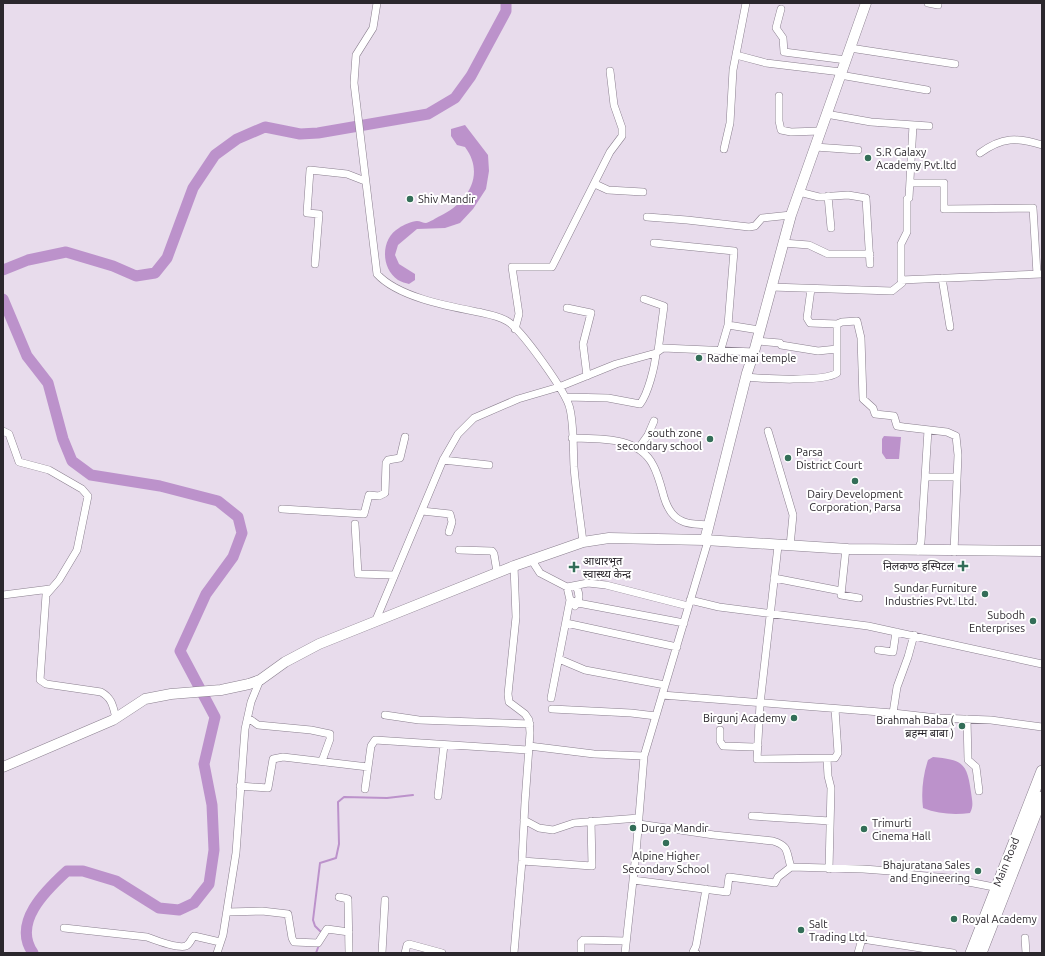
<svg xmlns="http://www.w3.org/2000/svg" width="1045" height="956" font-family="Ubuntu,'Noto Sans Devanagari',sans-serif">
  <rect width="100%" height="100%" fill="#e8dcec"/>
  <!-- water -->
  <path fill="#bc92cb" d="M465,125L488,155L489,171L486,189L473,209L460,223L445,228L417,229L398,245L395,255L399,264L415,274V280L409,284C406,283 401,282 398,280C380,268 381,238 399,228C403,225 412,221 417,221C420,221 423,223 426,223C430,222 436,218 440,216C467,203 486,175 465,147L457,145L451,136V129Z
    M884,436L901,437L899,459H886L882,453V439Z
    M933,757C962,760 967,762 971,792C972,800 974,806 970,813C954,815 938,814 923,808C921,792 923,775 928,760Z"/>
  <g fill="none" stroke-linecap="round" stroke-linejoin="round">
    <!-- stream -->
    <path stroke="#bc92cb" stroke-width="2" d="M322,933L315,926L313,920L320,863L336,858L339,844L338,802L344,797L387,798L413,795
      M316,953L319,945"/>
    <!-- river -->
    <path stroke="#bc92cb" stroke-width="11" d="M3,270L28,260L66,252L113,266L136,276L155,273L167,258L193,188L215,155L237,139L265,127L300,134L318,133L428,114L455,98L471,76L506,11V3
      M3,299L27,356L48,383L63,439L72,461L91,475L160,486L218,501L238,517L242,533L233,557L206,594L180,651L215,717L204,764L212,805L214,850L209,884L194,903L179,910L159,908L116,881L83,871H67C45,891 12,923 33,953"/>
    <defs>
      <path id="street" d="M377,3L373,28L356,55L354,83L377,274C398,297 447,306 478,312C487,314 499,316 507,321C521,329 567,393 570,409C574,427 573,448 574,467C576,492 580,517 583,542
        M928,3L938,5
        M781,9L776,28L783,38L784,52L846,60
        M850,48L955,64
        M736,55L766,63L841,72
        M840,75L927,90
        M779,96V121L781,130L791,132L820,131
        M826,114L871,122L929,126
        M815,147L858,150
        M724,149L730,123L733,70L746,3
        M980,153C1002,137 1017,137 1042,145
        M910,183H944V209L1033,208L1037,274
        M595,184L608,190L643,192
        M799,192L819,197L848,195L866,198L870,264
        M828,196L831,228
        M647,217L687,220L749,227L755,226L762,218L791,215
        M654,243L734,251L728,325L721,349
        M783,243L809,245L828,254H870
        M315,264L319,214L307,213L310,170L347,174L365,181
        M942,278L950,327
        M901,280V244L907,232V199L909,198L913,125
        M771,287L892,291L902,283L901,280L1042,274
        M644,299L664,306L658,351
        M567,308L591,313L583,344L587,376
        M837,324L842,322L857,321L861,338L863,399L873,408L875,414L894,416L897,426L904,427L947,432L956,436L958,455L954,552
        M728,325L759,330
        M515,329L519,314L512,267H552L610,152L622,136V128L614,105L610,71
        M757,341L780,343L781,345L818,351L837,349
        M746,377C764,379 824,382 837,373V324L810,323L807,318L811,289
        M566,397L608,398L640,404C648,394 655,366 656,353
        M3,431L9,434L19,462L49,470L82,489L88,496L77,550L59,580L46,595L40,680L46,684L101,692C112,698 113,706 116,718
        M768,431L793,515L790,546
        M572,438C599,439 638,436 653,465C658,474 661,486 664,497C667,507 672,517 682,521C689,525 701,524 709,525
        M638,449L648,435L654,421
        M443,460L489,465
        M925,477H957
        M282,509L364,514L369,495L379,496L385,493L386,463L388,460L400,458L405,437
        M422,511L450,514L452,522L449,532
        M355,524L358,574L394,575
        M778,546L760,704L757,759L835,758L838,753L835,709
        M846,548L841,595L859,598
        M459,550L492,551L494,554L497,572
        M918,551L921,542L928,430
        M531,559L540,573L567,587L588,583L606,585L688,606
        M774,578L841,591
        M3,595L50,589
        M570,600L578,603L684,623
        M690,600L719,607L868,626L1042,664
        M575,606C581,600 579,592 576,586
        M375,622L443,460L458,434L474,418L518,399L559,387L616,364L656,353L663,348L754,352
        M566,623L677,647
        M878,650L893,652L896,632
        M559,659L585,670L665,685
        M662,695L893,713L937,718L991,720L1042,727
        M551,698L570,600L567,587
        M552,709L631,713L656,716
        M893,713L897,687L908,657L914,635
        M385,715L419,720L530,724
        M248,718L258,725L311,730L330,734V739L322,761
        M967,719L968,760L976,767L979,791
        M720,730V741L723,746L754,747L758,745
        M529,746L594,754L644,756
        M827,759L828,776L831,788L829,869
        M240,786L268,788L273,759L283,757L368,767
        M365,789L371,746L375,740L528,750
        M438,796L444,745
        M752,816L830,821
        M524,820L539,828L553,830L574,823L639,818
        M639,824L714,835L773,841C790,846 786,853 791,867
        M522,861L592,866L591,821
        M633,880L727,892L729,877L775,883L778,877L791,867L863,869L904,872V874L948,878L999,888
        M339,897L348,899L349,953
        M227,912L262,911L288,914L292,938L294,942L318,943L327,929L349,932
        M64,928L147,937C155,940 178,949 186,946C190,944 191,939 194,936L220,942
        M1025,938L1026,953
        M217,953L223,935L236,853L245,729L251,702L260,680
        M382,953L385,900
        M405,953L407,945L409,944L442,953
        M514,953L522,861L525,802L530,733L529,720L525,714L509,702L508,694L516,617L514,566
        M581,953V942L583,940L626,941
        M625,953L636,853L644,756L708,541
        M696,953L693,952L696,946L706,889
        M858,953L862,939L953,953"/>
      <path id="secondary" d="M705,540L747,373L754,352L791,215L866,3
        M3,767L113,720L145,699L171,694L221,690L249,684L260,680L285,662L319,644L514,566L583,542L609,538L705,540L848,549L1042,551"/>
      <path id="primary" d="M971,953L1042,771
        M981,953L1042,797"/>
    </defs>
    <!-- street casing -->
    <use href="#street" stroke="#8a7f8e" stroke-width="8"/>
    <!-- secondary casing -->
    <use href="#secondary" stroke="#8a7f8e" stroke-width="11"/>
    <!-- primary casing -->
    <use href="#primary" stroke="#8a7f8e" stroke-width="12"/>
    <!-- street -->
    <use href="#street" stroke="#fff" stroke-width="7"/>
    <!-- secondary -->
    <use href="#secondary" stroke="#fff" stroke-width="10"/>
    <!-- primary -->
    <use href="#primary" stroke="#fff" stroke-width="11"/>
  </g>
  <!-- markers -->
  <g fill="#336e58" stroke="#fff" stroke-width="1.5">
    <circle cx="868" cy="158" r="4"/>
    <circle cx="410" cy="199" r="4"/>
    <circle cx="699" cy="358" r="4"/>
    <circle cx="710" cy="439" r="4"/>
    <circle cx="788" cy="458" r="4"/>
    <circle cx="855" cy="481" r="4"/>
    <path d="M961 560h4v4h4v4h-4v4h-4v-4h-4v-4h4z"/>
    <path d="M572 561h4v4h4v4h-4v4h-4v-4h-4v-4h4z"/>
    <circle cx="985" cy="594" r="4"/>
    <circle cx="1033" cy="621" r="4"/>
    <circle cx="794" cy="718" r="4"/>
    <circle cx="962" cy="726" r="4"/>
    <circle cx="633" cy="828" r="4"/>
    <circle cx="864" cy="829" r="4"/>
    <circle cx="666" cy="843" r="4"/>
    <circle cx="978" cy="871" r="4"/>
    <circle cx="954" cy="919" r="4"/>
    <circle cx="801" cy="930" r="4"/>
  </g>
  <g text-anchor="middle" stroke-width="4" stroke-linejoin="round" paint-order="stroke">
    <!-- poi labels -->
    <g font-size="11" fill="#2b272d" stroke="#fff" text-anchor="start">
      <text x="876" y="156">S.R Galaxy<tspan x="876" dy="13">Academy Pvt.ltd</tspan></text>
      <text x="418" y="203">Shiv Mandir</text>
      <text x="707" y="362">Radhe mai temple</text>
      <text x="702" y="437" text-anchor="end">south zone<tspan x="702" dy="13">secondary school</tspan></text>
      <text x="796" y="456">Parsa<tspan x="796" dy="13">District Court</tspan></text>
      <text x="855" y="498" text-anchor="middle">Dairy Development<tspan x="855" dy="13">Corporation, Parsa</tspan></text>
      <text x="583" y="565">आधारभूत<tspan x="583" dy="13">स्वास्थ्य केन्द्र</tspan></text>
      <text x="954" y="570" text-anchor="end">निलकण्ठ हस्पिटल</text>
      <text x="977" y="592" text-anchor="end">Sundar Furniture<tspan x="977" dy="13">Industries Pvt. Ltd.</tspan></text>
      <text x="1025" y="619" text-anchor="end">Subodh<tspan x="1025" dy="13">Enterprises</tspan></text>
      <text x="786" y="722" text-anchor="end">Birgunj Academy</text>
      <text x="954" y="724" text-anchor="end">Brahmah Baba (<tspan x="954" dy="13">ब्रहम्म बाबा )</tspan></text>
      <text x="872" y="827">Trimurti<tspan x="872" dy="13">Cinema Hall</tspan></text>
      <text x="641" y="832">Durga Mandir</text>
      <text x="666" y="860" text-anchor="middle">Alpine Higher<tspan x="666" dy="13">Secondary School</tspan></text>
      <text x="970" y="869" text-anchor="end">Bhajuratana Sales<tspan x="970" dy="13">and Engineering</tspan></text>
      <text x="962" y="923">Royal Academy</text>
      <text x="809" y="928">Salt<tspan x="809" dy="13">Trading Ltd.</tspan></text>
    </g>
    <!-- street labels -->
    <g font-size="11" fill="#2b272d" stroke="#fff">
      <text transform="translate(1006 862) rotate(-68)" y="4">Main Road</text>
    </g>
  </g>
  <!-- border -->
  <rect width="1045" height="956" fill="none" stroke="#2b272d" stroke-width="8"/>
</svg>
